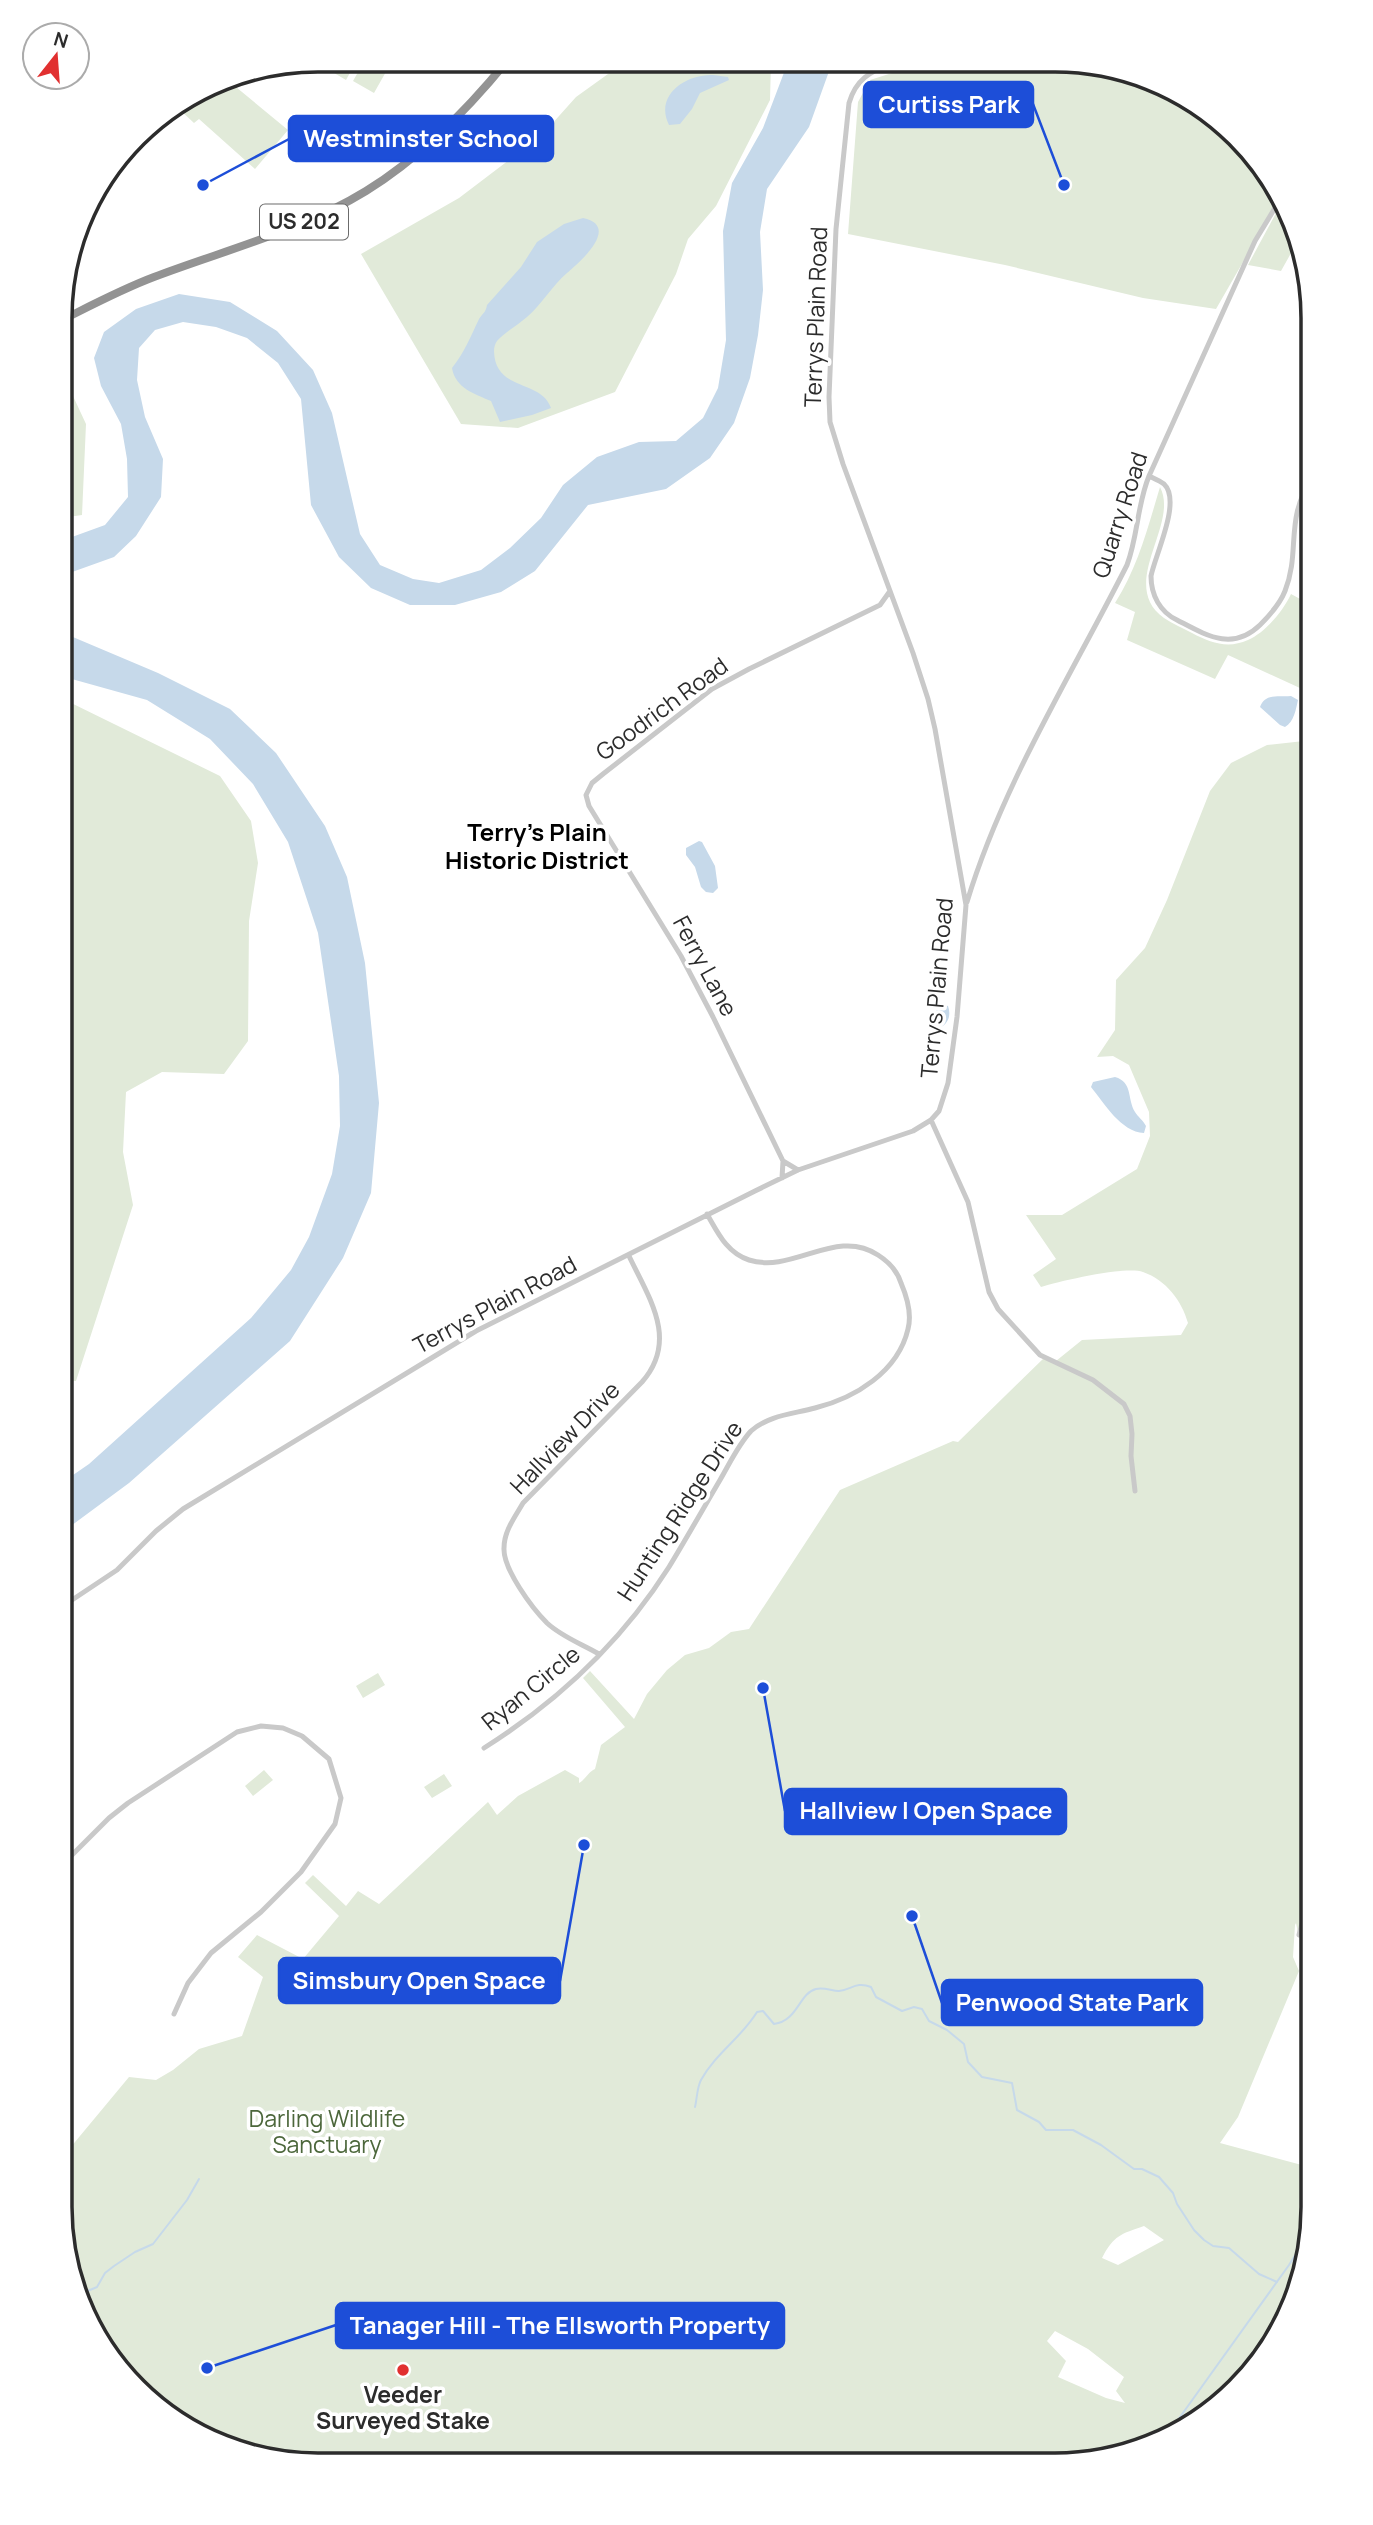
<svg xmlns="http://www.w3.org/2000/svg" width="1373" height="2525" font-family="Manrope,sans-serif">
  <rect width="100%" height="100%" fill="#fff"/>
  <!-- green -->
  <path fill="#e1ead9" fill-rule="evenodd" d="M329,60H357L346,80L324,67Z
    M365,60H370L387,70L374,93L353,81Z
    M632,61L771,62L770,100L716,206L688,239L676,274L615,392L518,428L461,424L361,254L459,198L542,135L576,97L608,74Z
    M913,63L1105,64L1169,86L1225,123L1270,174L1281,196L1216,309L1143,298L1005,265L848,234L858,102L870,80L911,67Z
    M225,78L288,130L255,169L199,119L194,123L179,109L181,103L219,79Z
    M1283,200L1300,237L1281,271L1248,265Z
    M62,389L73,396L86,424L82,515L61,518Z
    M1160,487C1180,525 1117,584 1164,618C1173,624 1183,628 1192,633C1211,643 1228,649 1248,640C1266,632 1283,611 1291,594L1313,606V694L1228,655L1215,679L1127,640L1135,612L1115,603C1138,567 1148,527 1160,487Z
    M61,698L220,776L251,821L258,863L249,921L248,1041L224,1074L162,1072L126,1092L123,1152L133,1205L76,1381L60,1380Z
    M1313,740V1877L1302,1905L1298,1933L1296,1923L1295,1925L1293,1957L1299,1971L1238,2117L1220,2143L1313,2168V2225L1300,2291L1260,2364L1212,2412L1139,2452L1055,2465L284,2463L218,2446L160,2412L103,2351L73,2291L60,2207V2166L70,2148L129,2077L156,2080L173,2070L199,2049L242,2036L263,1977L238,1957L257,1935L303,1959L339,1916L305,1883L313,1875L346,1906L358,1891L379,1904L488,1802L497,1815L518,1796L565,1770L579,1778V1783C586,1779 588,1772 595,1769L601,1745L625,1727L583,1678L590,1671L634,1719L647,1694L667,1670L685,1655L709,1648L731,1632L749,1629L840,1490L953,1441L958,1442L1046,1356L1056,1361L1082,1340L1181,1335L1188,1323C1182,1301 1166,1280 1143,1272C1125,1266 1061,1281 1041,1287L1033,1275L1056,1259L1026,1215H1062L1137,1169L1150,1136L1149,1112L1129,1065L1113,1056L1097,1057L1115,1030L1116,980L1145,948L1167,900L1210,791L1231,763L1267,745ZM1144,2226L1164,2240L1118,2265L1102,2258C1114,2235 1121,2234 1144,2226ZM1055,2331L1088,2349L1124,2377L1116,2391L1125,2403L1106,2398L1058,2377L1066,2361L1047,2341Z
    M378,1673L385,1685L363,1698L356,1686Z
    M264,1770L273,1780L253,1796L245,1786Z
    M444,1774L452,1786L432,1798L424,1787Z"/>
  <!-- water -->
  <path fill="#c6d9ea" d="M788,62L832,63L809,127L767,189L760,232L763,290L758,335L750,378L734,423L710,458L666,489L588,505L535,571L501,592L455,605H410L371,588L339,557L311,505L301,399L278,363L247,338L216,327L183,322L155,330L139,348L137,380L145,417L163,459L161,497L136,536L114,557L61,576V541L105,525L128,497L127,459L121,424L101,386L94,358L104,332L136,309L179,294L230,302L277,331L313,370L332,413L360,534L380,565L413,579L439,583L481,570L510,548L541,518L563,485L597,457L639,442L676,441L703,418L718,388L726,340L723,231L732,183L763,128Z
    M713,75L728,77L729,80L700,93L692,109L680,124L669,125C654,95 686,74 713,75Z
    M583,218C621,226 580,262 567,273C552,286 542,304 527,317C518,325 505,332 497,341C495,344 494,347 494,351C495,392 541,379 551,408L532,415L500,422L491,401C475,394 455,388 452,368C464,353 471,336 479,319C483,313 486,312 487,305L521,267L537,242L564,224Z
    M61,632L158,673L230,709L276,753L325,826L347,877L365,963L379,1103L371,1193L343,1258L290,1341L129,1483L60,1534V1484L89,1464L251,1318L291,1270L309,1237L332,1174L340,1126L339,1076L318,933L288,842L253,784L210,739L147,700L61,676Z
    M1291,696L1298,700C1296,709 1294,722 1285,727L1280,725L1260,707C1265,693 1278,697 1291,696Z
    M699,841L702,842L715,866L718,888L713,893L706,892L701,887L695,867L686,855V848Z
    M942,1004L948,1006C951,1014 949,1023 941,1027L937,1026L935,1021L937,1007Z
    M1115,1077C1133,1082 1127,1099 1135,1112C1138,1117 1143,1120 1146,1126L1144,1133C1121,1132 1104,1103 1091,1087L1093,1082Z"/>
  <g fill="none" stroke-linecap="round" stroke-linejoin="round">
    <!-- stream -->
    <path stroke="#c6d9ea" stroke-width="2" d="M695,2107C697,2099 697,2087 701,2080C716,2053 742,2037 757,2012L763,2011L774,2024C798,2021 799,1993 816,1989C824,1987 832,1991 839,1991C851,1990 856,1981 871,1987L876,1997L902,2011L914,2007L922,2009L929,2021L947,2030L964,2044L968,2062L982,2077L1012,2083L1017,2110L1039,2122L1046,2130H1073L1101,2145L1134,2169H1142L1159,2177L1173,2193L1177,2204L1194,2230L1204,2240L1213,2246L1229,2248L1259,2274L1277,2282
      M76,2296L97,2287L105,2273L114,2266L135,2252L153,2244L187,2200L199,2179
      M1165,2438L1289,2265L1304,2241L1310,2238"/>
    <!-- minor -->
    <path stroke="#c9c9c9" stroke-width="5" d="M1149,476C1153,478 1160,481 1164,484C1182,501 1155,555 1151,576C1151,595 1160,612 1177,620C1206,635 1232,652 1260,625C1270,615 1280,604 1285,591C1301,551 1284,517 1313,478
      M967,902C1003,783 1071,676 1127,565C1138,536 1137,505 1149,476L1255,241L1281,198
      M931,1120L968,1202L989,1292L998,1309L1040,1355L1093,1380L1124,1404L1130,1416L1132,1434L1131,1456L1135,1491
      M783,1161L798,1170
      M782,1178L783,1161L713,1017L681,956L589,806L586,795L592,783L603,774L712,689L749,669L880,605L890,591
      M60,1608L117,1570L156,1531L183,1509L476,1331L755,1191L798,1170L913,1131L931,1120L939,1111L948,1083L957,1017L966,905L935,729L928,699L913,653L843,464L830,422L829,397L836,229L849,103C856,79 870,72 892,63
      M599,1654C582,1644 562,1637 547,1623C532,1608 503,1569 504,1548C504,1531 515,1517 523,1503L642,1382C679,1340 649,1298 629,1256
      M484,1748C557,1702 622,1641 669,1567C686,1539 703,1509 720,1480C730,1463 738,1445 751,1431C769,1415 793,1414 815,1408C855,1398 898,1372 908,1329C912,1314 907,1297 901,1283C897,1270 889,1262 878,1255C836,1227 793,1274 749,1260C727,1253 718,1233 707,1214
      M60,1867L109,1818L128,1803L237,1732L261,1726L283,1728L302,1736L329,1759L341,1798L335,1824L301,1872L261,1912L211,1953L188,1983L174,2014
      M1299,1935L1313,1882"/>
    <!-- highway -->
    <path stroke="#939393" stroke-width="8" d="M62,320C92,305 122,289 154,277C225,250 301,231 366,191C421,157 467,110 507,61"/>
  </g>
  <!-- markers -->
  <circle fill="#e13030" stroke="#fff" stroke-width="2.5" cx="403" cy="2370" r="7"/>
  <g text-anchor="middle" stroke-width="7" stroke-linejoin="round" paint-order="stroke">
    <!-- shield labels -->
    <rect fill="#fff" stroke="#6b6b6b" stroke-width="2" x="260" y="204.5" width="88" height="35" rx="5"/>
    <g font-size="21" font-weight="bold" fill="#2c2c2c">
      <text x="304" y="229">US 202</text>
    </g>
    <!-- street labels -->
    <g font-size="23" fill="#2c2c2c" stroke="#fff">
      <text transform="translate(816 317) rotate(-88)" y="8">Terrys Plain Road</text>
      <text transform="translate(1120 515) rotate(-72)" y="8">Quarry Road</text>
      <text transform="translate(662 709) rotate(-36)" y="8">Goodrich Road</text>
      <text transform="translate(705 966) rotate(62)" y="8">Ferry Lane</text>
      <text transform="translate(937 988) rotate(-85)" y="8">Terrys Plain Road</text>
      <text transform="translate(495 1305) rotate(-28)" y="8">Terrys Plain Road</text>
      <text transform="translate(565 1438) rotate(-46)" y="8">Hallview Drive</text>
      <text transform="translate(680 1511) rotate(-57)" y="8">Hunting Ridge Drive</text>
      <text transform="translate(531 1688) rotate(-39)" y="8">Ryan Circle</text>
    </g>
    <!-- park labels -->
    <g font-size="23" fill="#4c673b" stroke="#fff">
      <text x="327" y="2127">Darling Wildlife<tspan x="327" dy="26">Sanctuary</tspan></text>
    </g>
    <!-- poi labels -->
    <g font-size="23" font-weight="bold" fill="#2c2c2c" stroke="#fff">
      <text x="403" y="2403">Veeder<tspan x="403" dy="26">Surveyed Stake</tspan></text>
    </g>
    <!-- neighbourhood labels -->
    <g font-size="24" font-weight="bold" fill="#000" stroke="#fff">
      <text x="537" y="841">Terry's Plain<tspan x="537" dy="28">Historic District</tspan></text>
    </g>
  </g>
  <!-- crop -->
  <path d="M0 0H1373V2525H0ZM318 72H1055A246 246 0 0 1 1301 318V2207A246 246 0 0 1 1055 2453H318A246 246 0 0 1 72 2207V318A246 246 0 0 1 318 72Z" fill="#fff" fill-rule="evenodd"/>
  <path fill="none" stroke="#2c2c2c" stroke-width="3.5" d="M318 72H1055A246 246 0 0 1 1301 318V2207A246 246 0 0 1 1055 2453H318A246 246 0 0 1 72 2207V318A246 246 0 0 1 318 72Z"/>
  <!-- callouts -->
  <path fill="none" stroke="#1d4ed8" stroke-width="2.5" d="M1064 185L1033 104M203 185L289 139M763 1688L785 1811M584 1845L560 1981M912 1916L942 2003M207 2368L336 2325"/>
  <g fill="#1d4ed8" stroke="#fff" stroke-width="2.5">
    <circle cx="1064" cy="185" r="7"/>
    <circle cx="203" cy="185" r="7"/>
    <circle cx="763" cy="1688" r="7"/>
    <circle cx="584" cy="1845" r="7"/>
    <circle cx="912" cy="1916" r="7"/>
    <circle cx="207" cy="2368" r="7"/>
  </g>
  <g fill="#1d4ed8" stroke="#1d4ed8" stroke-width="2.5">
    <rect x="864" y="82" width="169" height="45" rx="7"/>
    <rect x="289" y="116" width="264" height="45" rx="7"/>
    <rect x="785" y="1789" width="281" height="45" rx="7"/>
    <rect x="279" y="1958" width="281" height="45" rx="7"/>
    <rect x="942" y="1980" width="260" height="45" rx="7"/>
    <rect x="336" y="2303" width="448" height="45" rx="7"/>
  </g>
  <g font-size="24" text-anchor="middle" font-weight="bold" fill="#fff">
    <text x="949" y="113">Curtiss Park</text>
    <text x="421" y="147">Westminster School</text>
    <text x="926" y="1819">Hallview I Open Space</text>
    <text x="419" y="1989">Simsbury Open Space</text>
    <text x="1072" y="2011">Penwood State Park</text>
    <text x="560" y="2334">Tanager Hill - The Ellsworth Property</text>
  </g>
  <!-- north arrow -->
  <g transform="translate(56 56) rotate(17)"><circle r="33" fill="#ffffff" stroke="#ababab" stroke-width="2"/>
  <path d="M0-5L12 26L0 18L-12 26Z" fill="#e13030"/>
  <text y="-10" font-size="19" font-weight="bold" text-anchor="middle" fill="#2c2c2c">N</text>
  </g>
</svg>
